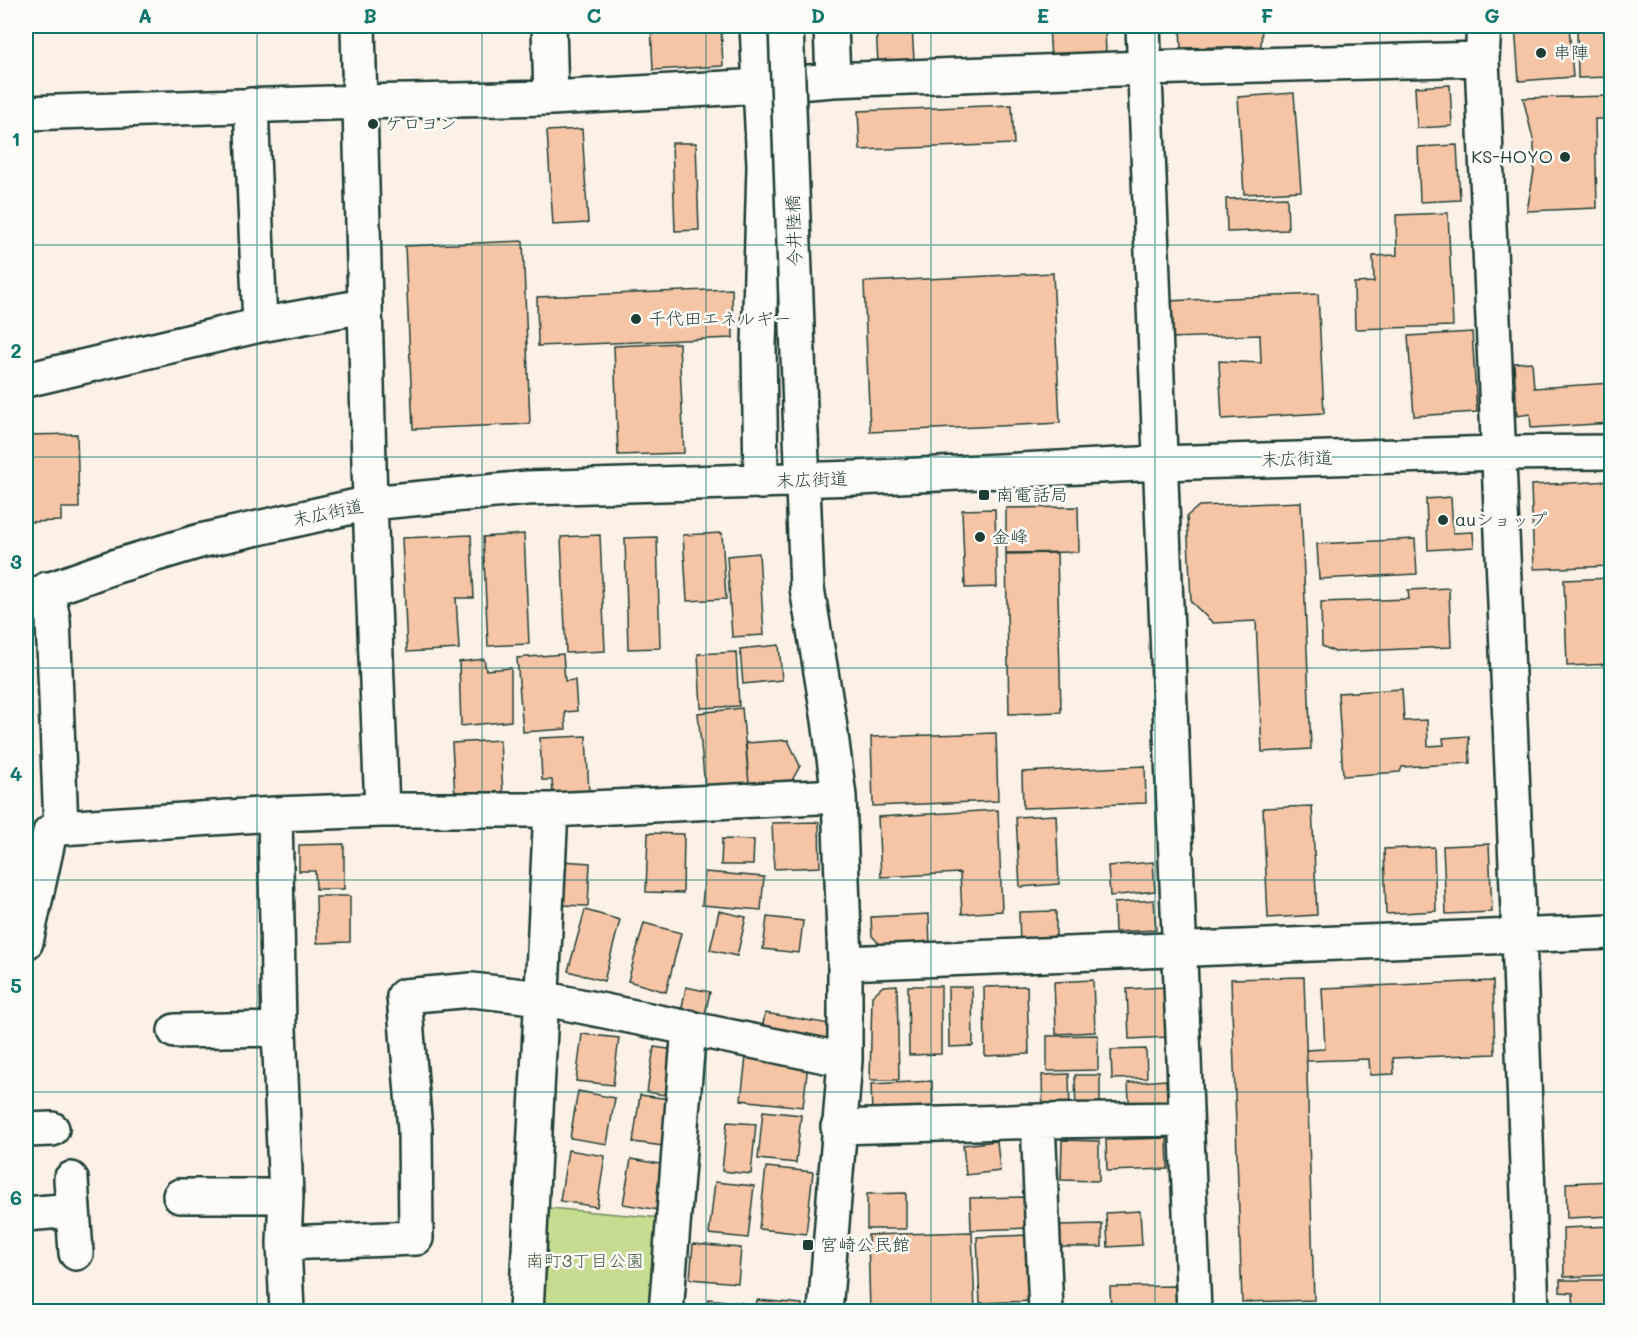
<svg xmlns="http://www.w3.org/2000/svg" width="1637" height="1337" font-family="Mali,'Klee One',sans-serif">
  <rect width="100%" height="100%" fill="#fcf1e7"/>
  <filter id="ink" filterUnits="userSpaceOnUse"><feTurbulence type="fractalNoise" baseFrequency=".0167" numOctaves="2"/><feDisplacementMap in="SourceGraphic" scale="12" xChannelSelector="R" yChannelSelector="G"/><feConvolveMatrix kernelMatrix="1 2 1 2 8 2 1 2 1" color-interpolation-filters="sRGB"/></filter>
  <g filter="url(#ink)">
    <!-- park -->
    <path fill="#c6dc91" stroke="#728c62" stroke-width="1.5" d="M537,1207L662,1218L654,1311L529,1312Z"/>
    <!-- building -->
    <path fill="#f6c5a6" stroke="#1f3d34" stroke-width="1.5" d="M651,26H721L723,66L653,70Z
      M876,26H912L914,61L878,64Z
      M1049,26H1105L1106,57L1051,60Z
      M1180,26H1262L1261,46L1181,48Z
      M1515,26H1569L1573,77L1519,81Z
      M1577,26H1612V77L1578,78Z
      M1450,85L1452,126L1417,128L1415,87Z
      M1294,93L1301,191L1244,194L1238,97Z
      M1612,96V119H1595L1597,208L1527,211L1534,171V143L1523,98Z
      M1012,105L1014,144L860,150L858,111Z
      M582,129L588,223L553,225L547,131Z
      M672,143H696L699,230L675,231Z
      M1457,145L1460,200L1420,202L1418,147Z
      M1287,197L1288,230L1227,232L1226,199Z
      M1448,213L1453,326L1355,329L1354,283L1374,282L1373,256L1397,255L1396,215Z
      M523,241L530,424L413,429L405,246Z
      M1053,273L1060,423L870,432L864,282Z
      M732,289L733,338L538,346L537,297Z
      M1318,294L1324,413L1222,419L1219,361L1261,363L1260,335L1169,338L1168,301Z
      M1472,332L1477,412L1414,416L1408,336Z
      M679,343L684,453L618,455L614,346Z
      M1532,362L1534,388L1612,383V423L1531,428L1530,414L1517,416L1514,363Z
      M77,434L79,508H61V521L26,522V435Z
      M1612,481V566L1534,569L1531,485Z
      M1451,497L1453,533L1473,532L1474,547L1428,550L1426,499Z
      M1301,502L1311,749L1262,752L1256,621L1213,623L1191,602L1187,516L1199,506Z
      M1078,507L1079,552L1006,553V508Z
      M995,509L997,587L965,588L962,510Z
      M722,533L726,599L687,601L683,535Z
      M524,534L529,644L488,646L483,537Z
      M471,535L474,598H456L459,649L407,652L402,538Z
      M600,535L605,651L566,653L561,537Z
      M657,537L660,648L628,649L625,538Z
      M1415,539L1417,574L1319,579L1317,544Z
      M759,553L764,635L732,637L727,556Z
      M1057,553L1061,712L1009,714L1006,554Z
      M1612,578V664L1567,666L1564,580Z
      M1449,588L1451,647L1335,652L1322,646L1321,602L1409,599L1408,590Z
      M779,645L782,680L743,684L740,649Z
      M736,652L739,706L701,708L698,654Z
      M563,654L565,681L575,680L577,711L565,712L566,729L523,732L517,658Z
      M484,659L486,670L511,668V721L461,726L459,662Z
      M1402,689L1404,721L1427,720L1428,746L1444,745L1443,738L1469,736L1470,763L1402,767L1400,772L1343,776L1338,693Z
      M742,708L749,783L705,787L698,713Z
      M996,733L998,801L873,806L871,737Z
      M586,736L589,793L553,795L552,780H542L540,738Z
      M500,740L503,795L455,798L452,743Z
      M788,740L800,766L791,782L749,785L746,743Z
      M1145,766L1146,803L1023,808L1022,772Z
      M1312,806L1317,915L1268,918L1263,808Z
      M998,810L1002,911L962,914L960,873L881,877L878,817Z
      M1056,815L1059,884L1020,887L1016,817Z
      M819,822L820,867L774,869L772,823Z
      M648,833L684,834L683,893L646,892Z
      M722,839L754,840L753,865H721Z
      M344,844V889H316L315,871H299V845Z
      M1489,844L1492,912L1446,914L1443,846Z
      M1434,847L1436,911L1386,914L1384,849Z
      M561,861L590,863L588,906L559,905Z
      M1153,862L1155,891L1110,896L1108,866Z
      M705,872L764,877L761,910L702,905Z
      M316,896H350V942L317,943Z
      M1154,900L1156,930L1115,932L1114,903Z
      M585,910L620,920L604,981L568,971Z
      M719,911L746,917L737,956L710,950Z
      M1056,911V945L1020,946L1019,912Z
      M929,914L930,951L888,953L872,936L871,917Z
      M767,917L803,921L799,953L763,949Z
      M644,923L681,933L666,992L628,981Z
      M1304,977L1314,1300L1242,1302L1231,979Z
      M1093,980L1095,1032L1056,1034L1054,982Z
      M1493,981L1495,1054L1393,1058L1394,1074L1370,1075L1369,1059L1307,1061L1306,1050L1325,1049L1322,988Z
      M897,985L899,1080H870L872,996L883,986Z
      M908,986H941V1054L909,1055Z
      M1027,986L1029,1054L985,1056L984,987Z
      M686,987L710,992L703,1023L680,1017Z
      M948,987H972L973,1046L949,1047Z
      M1166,987L1169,1037L1129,1039L1127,989Z
      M765,1013L830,1024L826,1047L761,1036Z
      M582,1034L619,1038L613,1085L576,1081Z
      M1098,1035V1070L1047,1071V1036Z
      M654,1047L682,1051L675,1097L647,1092Z
      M1146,1049L1147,1078L1112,1079L1111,1050Z
      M746,1057L808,1064L803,1107L741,1100Z
      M1069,1074L1070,1115H1043L1042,1075Z
      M1075,1075H1100V1113L1076,1114Z
      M1166,1080L1168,1114L1130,1117L1128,1083Z
      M932,1081L933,1112L872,1114L871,1084Z
      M578,1091L615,1098L607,1144L570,1138Z
      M640,1095L677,1100L671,1147L633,1142Z
      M763,1111L801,1115L796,1163L758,1159Z
      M727,1122L756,1124L751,1174L722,1171Z
      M1167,1138L1168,1169L1107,1171L1106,1140Z
      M1062,1140L1099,1141V1181L1061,1180Z
      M997,1141L1000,1171L966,1175L963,1145Z
      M568,1150L605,1156L597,1207L560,1201Z
      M631,1159L666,1165L658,1210L623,1204Z
      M766,1167L813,1172L806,1234L759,1229Z
      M1612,1181V1216L1567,1218L1566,1183Z
      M715,1182L754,1186L748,1238L709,1234Z
      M906,1193V1229H867V1194Z
      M1030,1197V1228L971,1230L970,1198Z
      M1140,1211L1142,1245L1108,1247L1106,1213Z
      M1102,1224V1247H1060V1225Z
      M1612,1226V1275L1564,1277L1563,1228Z
      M972,1232L975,1312H870L868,1235Z
      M1030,1235L1032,1301L980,1303L977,1237Z
      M693,1244L741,1248L738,1283L690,1279Z
      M1560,1280H1612V1312H1574L1573,1293L1560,1292Z
      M1176,1286L1177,1312H1111L1110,1287Z
      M708,1299L743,1303L742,1312H706Z
      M757,1300L802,1304V1312H756Z
      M505,1306V1312H421V1309Z"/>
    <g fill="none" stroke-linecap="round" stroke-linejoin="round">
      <defs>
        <path id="minor" d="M358,26L370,503L382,810
          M549,26L551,98
          M757,26L764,165L759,346L761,482
          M831,26L833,80
          M1143,26L1194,1312
          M1484,26L1482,59L1519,935L1532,1312
          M251,105L260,325
          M26,113L360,102L551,98L761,86L833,80L1144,68L1482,59
          M26,380L260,325L364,306
          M801,436L807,588L829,720L839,796L845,963V1060L825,1312
          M47,589L53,619L61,828
          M26,598L113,567L200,541L370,503L527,488L858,478L1159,463L1498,453L1612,452
          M275,814L279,1029L286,1196L284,1243L287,1312
          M26,942L50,832L61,828L275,814L382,810H551L839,796
          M845,963L1612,932
          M175,1031L279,1029
          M1038,1121L1046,1312
          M838,1127L1038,1121L1186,1119
          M26,1130L52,1129
          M71,1179L76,1253
          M180,1196H286
          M26,1214L73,1210
          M284,1243L416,1238L415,1130L404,996L472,990L541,998L845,1060
          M526,1312L551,810
          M666,1312L689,1027"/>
      </defs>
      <!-- minor casing -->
      <use href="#minor" stroke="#1f3d34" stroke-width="38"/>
      <!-- minor -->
      <use href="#minor" stroke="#fdfcf7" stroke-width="33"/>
      <defs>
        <path id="minor-bridge" d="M786,26L801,436"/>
      </defs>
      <!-- minor-bridge casing -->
      <use href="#minor-bridge" stroke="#1f3d34" stroke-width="38" stroke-linecap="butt"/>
      <!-- minor-bridge -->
      <use href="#minor-bridge" stroke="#fdfcf7" stroke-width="33"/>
    </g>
  </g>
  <!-- grid -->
  <path fill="none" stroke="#0f766e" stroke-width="1.5" stroke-opacity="0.55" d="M257,26V1312M482,26V1312M706,26V1312M931,26V1312M1155,26V1312M1380,26V1312M26,245H1612M26,457H1612M26,668H1612M26,880H1612M26,1092H1612"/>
  <!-- markers -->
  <g fill="#1f3d34" stroke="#fdfcf7" stroke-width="2">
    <circle cx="1541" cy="53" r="6"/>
    <circle cx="373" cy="124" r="6"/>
    <circle cx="1565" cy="157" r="6"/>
    <circle cx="636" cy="319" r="6"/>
    <rect x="978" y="489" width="12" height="12" rx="3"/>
    <circle cx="1443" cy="520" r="6"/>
    <circle cx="980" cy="537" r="6"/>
    <rect x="802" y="1239" width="12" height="12" rx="3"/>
  </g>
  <g text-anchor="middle" stroke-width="5" stroke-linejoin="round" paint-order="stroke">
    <!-- poi labels -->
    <g font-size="18" fill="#1f3d34" stroke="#fdfcf7" text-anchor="start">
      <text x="1553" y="59">串陣</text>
      <text x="385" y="130">ケロヨン</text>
      <text x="1553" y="163" text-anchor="end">KS-HOYO</text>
      <text x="648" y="325">千代田エネルギー</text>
      <text x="996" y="501">南電話局</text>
      <text x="1455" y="526">auショップ</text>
      <text x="992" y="543">金峰</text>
      <text x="820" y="1251">宮崎公民館</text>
    </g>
    <!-- street labels -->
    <g font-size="18" fill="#1f3d34" stroke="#fdfcf7">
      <text transform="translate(794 231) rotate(-92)" y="6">今井陸橋</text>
      <text transform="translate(1297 459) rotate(-2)" y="6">末広街道</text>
      <text transform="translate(812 480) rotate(-2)" y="6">末広街道</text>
      <text transform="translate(328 513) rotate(-12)" y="6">末広街道</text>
    </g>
    <!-- park labels -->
    <g font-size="18" fill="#405d47" stroke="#fdfcf7">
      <text x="585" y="1267">南町3丁目公園</text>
    </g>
  </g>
  <!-- margin -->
  <rect width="1637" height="1337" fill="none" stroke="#fdfcf7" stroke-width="66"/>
  <rect x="33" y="33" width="1571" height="1271" fill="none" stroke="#0f766e" stroke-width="2"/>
  <g font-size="20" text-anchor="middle" font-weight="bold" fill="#0f766e">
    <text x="145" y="23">A</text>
    <text x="370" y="23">B</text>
    <text x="594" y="23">C</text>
    <text x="818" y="23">D</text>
    <text x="1043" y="23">E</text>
    <text x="1267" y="23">F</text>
    <text x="1492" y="23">G</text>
    <text x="16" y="146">1</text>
    <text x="16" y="358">2</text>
    <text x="16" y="569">3</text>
    <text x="16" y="781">4</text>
    <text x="16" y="993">5</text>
    <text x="16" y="1205">6</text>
  </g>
</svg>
